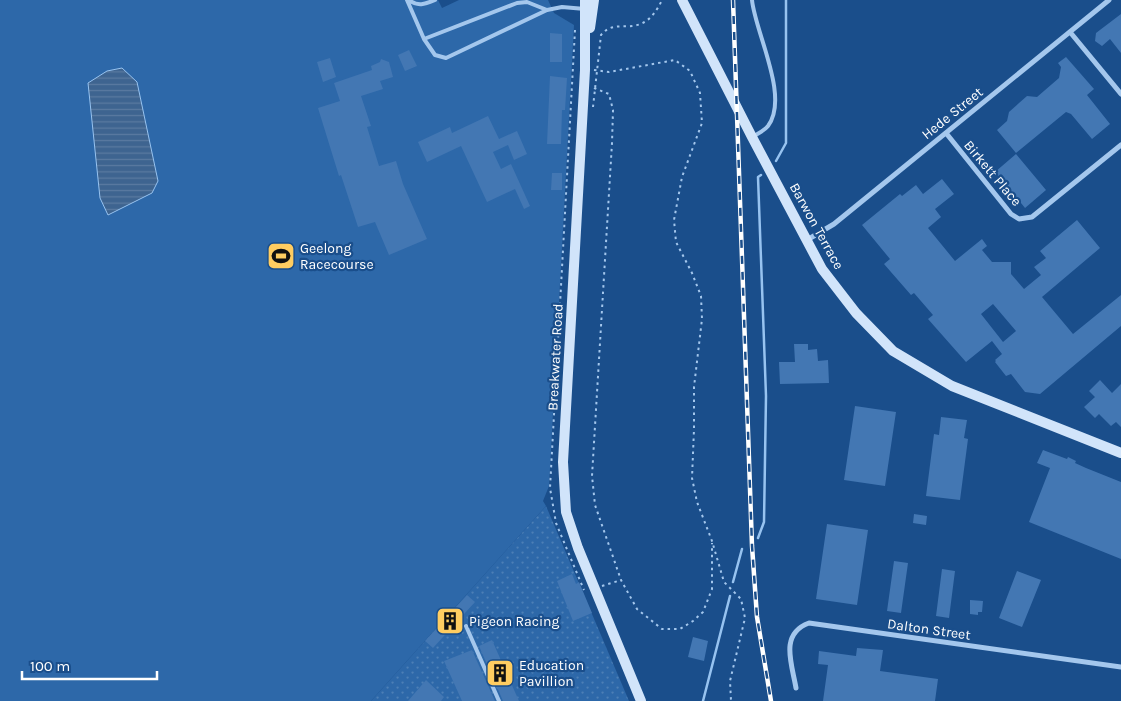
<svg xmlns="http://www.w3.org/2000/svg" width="1121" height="701" font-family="Karla,sans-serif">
  <defs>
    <pattern id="green-dots" width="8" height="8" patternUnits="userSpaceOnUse" patternTransform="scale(1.25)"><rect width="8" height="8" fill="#2d68a9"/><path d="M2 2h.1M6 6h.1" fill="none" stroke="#4c7fb6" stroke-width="1.8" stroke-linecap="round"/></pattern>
    <pattern id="water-rules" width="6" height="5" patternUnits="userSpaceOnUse" patternTransform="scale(1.25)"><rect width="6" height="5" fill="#3e6490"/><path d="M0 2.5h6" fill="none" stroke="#5b7ba1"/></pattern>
  </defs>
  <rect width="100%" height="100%" fill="#1a4e8b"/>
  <!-- green -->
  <path fill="url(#green-dots)" d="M546,506L629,701H371Z"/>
  <!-- pitch -->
  <path fill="#2d68a9" d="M0,0H438L442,8L459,0H548L554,13L574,25L549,486L543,501L546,506L371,701H0Z"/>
  <!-- water -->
  <path fill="url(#water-rules)" stroke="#97c3f0" d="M122,68L137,82L158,181L152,193L108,215L100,198L88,83L107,71Z"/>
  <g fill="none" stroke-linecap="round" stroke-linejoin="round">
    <!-- stream -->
    <path stroke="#97c3f0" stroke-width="2.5" d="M776,161L786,143V0
      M758,538L764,522L766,396L758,177L761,175
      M733,582L742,549
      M703,701L730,596"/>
  </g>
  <!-- building -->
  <path fill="#4377b3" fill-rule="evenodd" d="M1121,14V53L1110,39L1102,46L1095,41L1096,33Z
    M550,33L562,34V62H550Z
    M409,50L417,66L405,71L398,55Z
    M1066,57L1094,89L1087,95L1110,124L1092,139L1071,114L1066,112L1016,153L997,130L1007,121L1009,112L1019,103L1027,96L1037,97L1059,78L1061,67L1058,63Z
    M330,58L336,77L323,82L317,62Z
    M381,59L389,62L393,77L380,81L383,89L361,96L371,126L367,127L379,166L396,161L403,184L427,239L389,255L375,222L358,227L341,175L339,176L318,108L340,101L334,83L372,70L371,66L380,62Z
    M550,76L567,78L565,110H562L561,144H547Z
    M488,116L499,139L517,131L527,154L514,160L508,145L493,152L501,169L511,164L530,206L524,209L515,189L487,202L461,146L427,162L418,142L450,127L452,133Z
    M1016,154L1046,190L1025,208L1013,193L1011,194L1005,186L1006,185L995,172Z
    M552,173H562V190H551Z
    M942,179L954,194L935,209L941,217L928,228L955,261L982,239L987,246L982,250L992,262H1011V274L1024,289L1041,275L1034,267L1046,258L1040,251L1077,220L1100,248L1042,297L1073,334L1121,295V326L1040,394L1025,392L1011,374L1006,376L995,362L996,361L995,360L1002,354L992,341L966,362L928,319L933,315L914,293L911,295L884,264L890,259L862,225L900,194L902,196L916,185L923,194ZM993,304L1016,331L1003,342L981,314Z
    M794,344H808V350L817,349L818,361L828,360L829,383L780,384L779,362H795Z
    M1100,380L1112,393L1121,384V427L1116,422L1111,426L1099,414L1095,418L1084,407L1095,397L1089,391Z
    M855,406L896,412L885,486L844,480Z
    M941,417L967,420L964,438L968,439L960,500L926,496L934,434L939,435Z
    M1043,450L1067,459L1068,457L1076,461L1075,463L1086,468L1121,482V559L1029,522L1050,468L1037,463Z
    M914,514L927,516L926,525L913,523Z
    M827,524L868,530L857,605L816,599Z
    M894,561L908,563L901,613L887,611Z
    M942,569L955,571L949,618L936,616Z
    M1017,571L1041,580L1022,627L999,618Z
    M572,574L576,584L579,582L592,613L573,621L557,581Z
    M467,595L475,602L433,648L425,641Z
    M970,600L983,601L982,612H978V615L970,614Z
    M693,637L708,641L704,661L688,657Z
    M492,640L519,701H503L479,646Z
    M857,648L883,650L880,671L938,679L935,701H823L828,665L818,664L819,651L856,656Z
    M472,650L495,701H462L444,661Z
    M426,680L444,697L441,701H408Z"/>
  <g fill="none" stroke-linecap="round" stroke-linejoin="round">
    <!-- path -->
    <path stroke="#a4c7ed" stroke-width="2" stroke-dasharray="2.5 4" stroke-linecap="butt" d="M575,30L550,488L556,523L584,590
      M594,70L609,72L675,60L690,71L700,93L702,123L682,177L674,220L676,242L692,273L701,296L702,319L694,387V429L692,478L697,502L712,541L724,582L741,599L745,618L730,681L731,701
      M594,88L609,94L613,110L612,143L592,476L595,505L621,580L637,609L662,629H680L693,621L703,612L712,589V543
      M593,107L601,35C618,14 641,44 662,0
      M602,586L621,580"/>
    <!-- lane -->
    <path stroke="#a4c7ed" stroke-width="4" d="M407,0L424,39L517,3L527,2L547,10L562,7L585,9
      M409,0C418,7 425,4 435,0
      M752,0C755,32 790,97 768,126C764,131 757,134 752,137
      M424,39L435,55L446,58L547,10
      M466,626L499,701"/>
    <!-- street -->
    <path stroke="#a4c7ed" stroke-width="5" d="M1070,32L1121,94
      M946,133L1011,214L1019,219L1032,217L1121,145
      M807,240L834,224L1109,0
      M796,688C792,664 779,634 809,623L1121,667"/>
    <!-- secondary -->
    <path stroke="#d1e4fa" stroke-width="10" d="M585,0V70L563,462L566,512L578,548L641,701
      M682,0L752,137L822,269L856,313L893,351L952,386L1121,453
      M590,28L594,0"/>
    <defs>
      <path id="rail" d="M733,0L752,546L757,617L771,701"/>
    </defs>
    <!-- rail casing -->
    <use href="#rail" stroke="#fff" stroke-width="4.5"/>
    <!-- rail -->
    <use href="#rail" stroke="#1a4e8b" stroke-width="2.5" stroke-dasharray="8" stroke-linecap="butt"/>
  </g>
  <!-- icons -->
  <defs>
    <symbol id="stadium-square" viewBox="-11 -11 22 22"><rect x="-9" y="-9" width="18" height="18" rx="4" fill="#ffcd61" stroke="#1a4e8b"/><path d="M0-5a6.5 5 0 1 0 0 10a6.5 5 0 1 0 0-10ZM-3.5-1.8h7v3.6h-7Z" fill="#111"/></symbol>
    <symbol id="building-square" viewBox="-11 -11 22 22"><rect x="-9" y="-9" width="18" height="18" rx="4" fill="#ffcd61" stroke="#1a4e8b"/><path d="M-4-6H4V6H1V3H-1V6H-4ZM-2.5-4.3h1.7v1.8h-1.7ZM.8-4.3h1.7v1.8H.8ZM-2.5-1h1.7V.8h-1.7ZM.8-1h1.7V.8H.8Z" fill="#111"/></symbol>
  </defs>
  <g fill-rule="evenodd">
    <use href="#stadium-square" x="265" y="240" width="32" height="32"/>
    <use href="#building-square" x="434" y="605" width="32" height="32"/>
    <use href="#building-square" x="484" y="657" width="32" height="32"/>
  </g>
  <g text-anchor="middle" stroke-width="4.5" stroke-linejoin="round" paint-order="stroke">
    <!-- street labels -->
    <g font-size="14" fill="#fff" stroke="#1a4e8b">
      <text transform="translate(952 113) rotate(-39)" y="5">Hede Street</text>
      <text transform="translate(993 173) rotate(50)" y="5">Birkett Place</text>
      <text transform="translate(817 226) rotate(61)" y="5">Barwon Terrace</text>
      <text transform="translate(555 357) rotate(-87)" y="5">Breakwater Road</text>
      <text transform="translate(929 629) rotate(8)" y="5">Dalton Street</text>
    </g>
    <!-- poi labels -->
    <g font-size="14" fill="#fff" stroke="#1a4e8b" text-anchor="start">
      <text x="300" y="253">Geelong<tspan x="300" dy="16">Racecourse</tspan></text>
      <text x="469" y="626">Pigeon Racing</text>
      <text x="519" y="670">Education<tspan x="519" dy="16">Pavillion</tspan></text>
    </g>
  </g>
  <!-- scale -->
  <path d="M22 671v8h135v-8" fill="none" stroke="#ffffff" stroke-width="2.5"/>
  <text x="30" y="671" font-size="15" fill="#ffffff" stroke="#1a4e8b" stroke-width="4" paint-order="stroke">100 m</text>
</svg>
